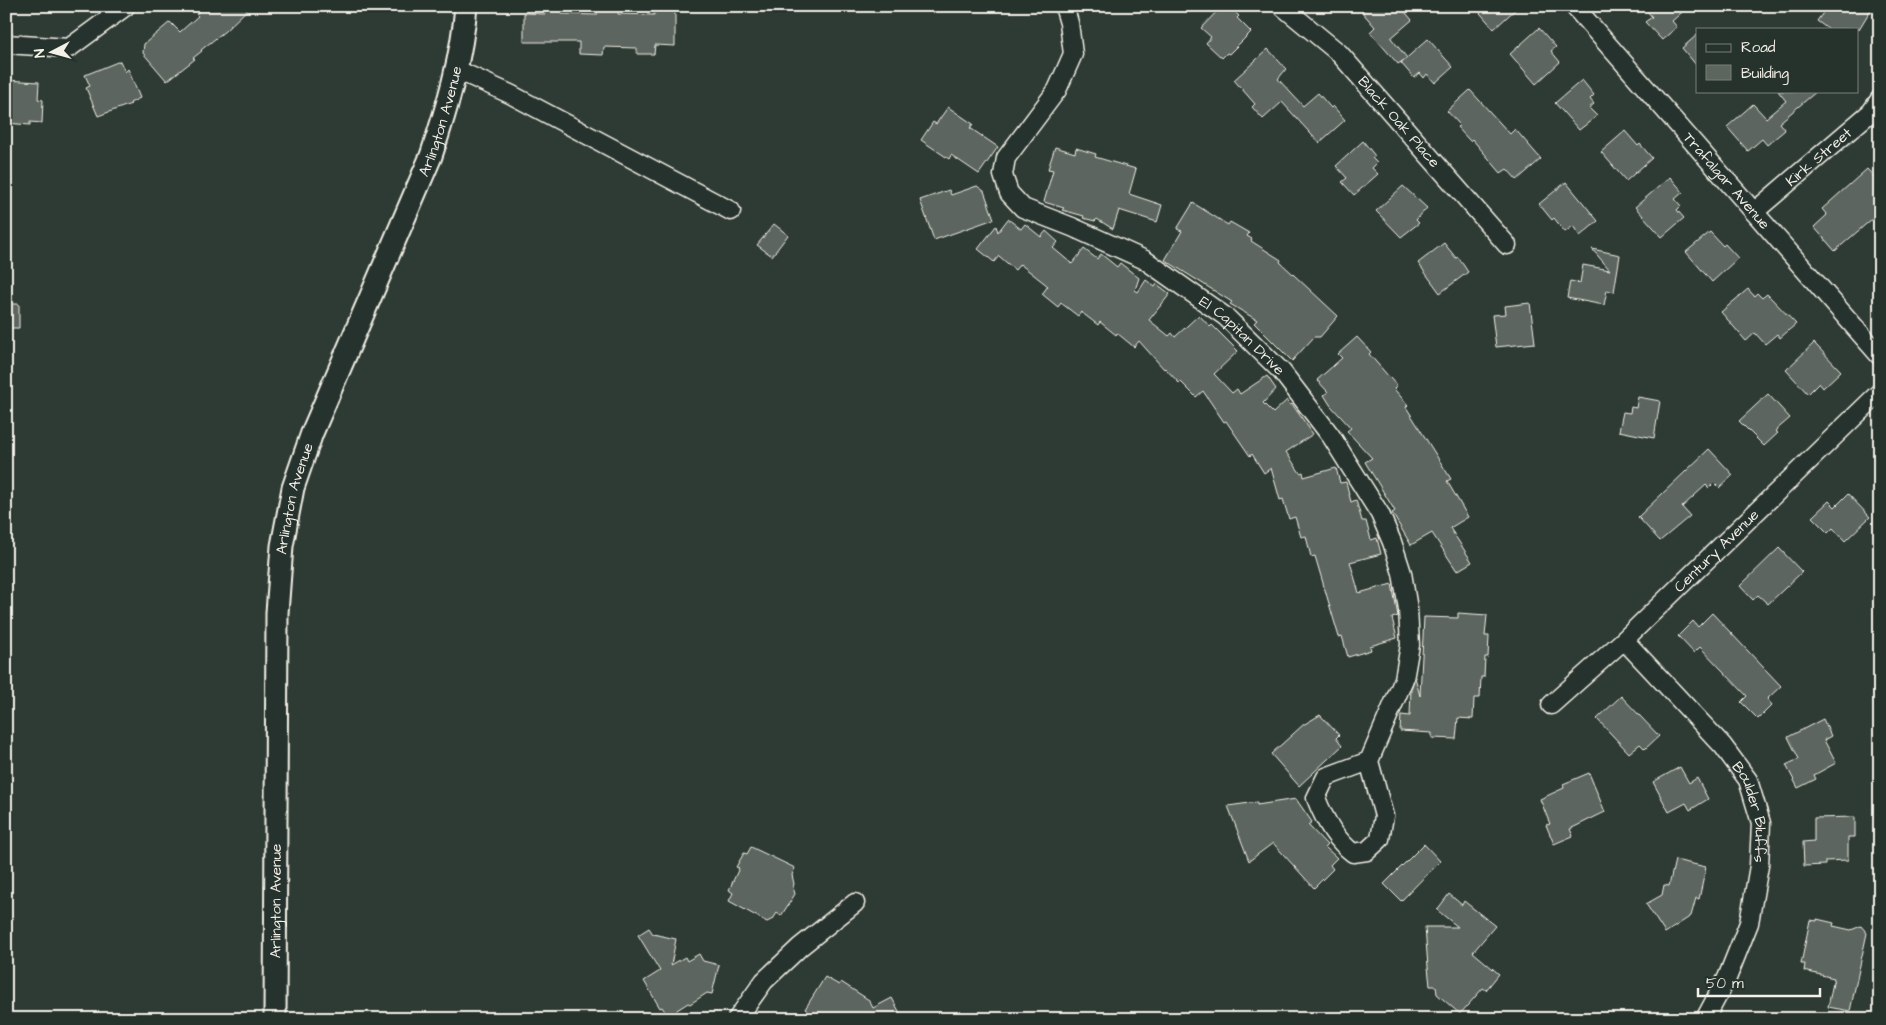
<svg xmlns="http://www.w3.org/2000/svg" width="1886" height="1025" font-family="'Architects Daughter',sans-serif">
  <rect width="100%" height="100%" fill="#2e3b34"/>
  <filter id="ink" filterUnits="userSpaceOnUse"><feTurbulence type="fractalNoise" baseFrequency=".02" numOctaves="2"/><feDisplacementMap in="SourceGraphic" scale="10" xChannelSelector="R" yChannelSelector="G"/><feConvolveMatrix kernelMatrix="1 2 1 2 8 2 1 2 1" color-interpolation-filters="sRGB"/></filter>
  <g filter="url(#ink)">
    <!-- building -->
    <path fill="#5c655e" stroke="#f4f1e8" d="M205,6H251L225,31L201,50L202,51L193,58L195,59L167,81L143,53L144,44L170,22L180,32L198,16L196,14Z
      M545,6H562V14L597,15L598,6H618V14L654,15V6H675V46L655,45L654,54H637V48L604,47L603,55L579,54V42H524V13L545,14Z
      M1222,6H1229L1239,16L1237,18L1251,32L1229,54L1227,53L1222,58L1206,43L1211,37L1201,28Z
      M1369,6H1400L1412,20L1391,38L1407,58L1398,64L1370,32L1375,27L1362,12Z
      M1474,6H1519L1494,29Z
      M1643,6H1689L1672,21L1677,27L1662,40L1645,22L1652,17Z
      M1828,6H1873L1859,29H1828L1817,21Z
      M1539,28L1556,47L1551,51L1560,62L1536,84L1510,54Z
      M1697,35V66L1682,48Z
      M1428,39L1453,67L1435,83L1427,74L1424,78L1420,73L1414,78L1401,63Z
      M1268,49L1286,69L1278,79L1303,106L1318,93L1331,108L1333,106L1345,120L1319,143L1282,102L1263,119L1252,107L1255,104L1234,80Z
      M120,61L125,72L128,69L140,98L130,103L131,104L98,116L86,88L90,86L85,75Z
      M6,80L39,82L38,99L43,100L42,123L30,122V125L6,123Z
      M1582,80L1594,95L1590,99L1594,104L1589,108L1597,116L1579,130L1555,103Z
      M1470,90L1510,134L1515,129L1541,159L1517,180L1507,169L1501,173L1472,139L1470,141L1457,127L1460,125L1447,111Z
      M1778,91H1817L1779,123L1785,130L1767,145L1762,139L1748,151L1727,127L1753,104L1766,118L1786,101Z
      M948,107L973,124L970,128L998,147L979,174L951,155L949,159L921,140L933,122L936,124Z
      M1625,131L1638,146L1640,144L1652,158L1626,181L1601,152Z
      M1363,141L1375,156L1372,158L1377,163L1372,168L1378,174L1354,195L1342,182L1347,178L1336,166Z
      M1055,147L1075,153L1076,148L1096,154L1095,157L1136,169L1129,194L1162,205L1157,222L1119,210L1113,229L1097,219L1095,221L1083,218L1084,216L1062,210L1064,208L1044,202L1053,170L1048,169Z
      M1867,169L1880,183V212L1835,251L1814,227L1827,215L1822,209Z
      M1670,177L1683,192L1675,199L1681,206L1677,210L1684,218L1662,237L1635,207Z
      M1566,182L1598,221L1580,236L1573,226L1565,232L1554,218L1552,220L1539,204Z
      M977,186L984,191L994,219L934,240L920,200L949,190L951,195Z
      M1403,186L1427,208L1416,220L1419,223L1401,237L1376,211Z
      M1193,203L1228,225L1230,222L1249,233L1247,236L1252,239L1251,241L1281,260L1280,262L1338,316L1320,337H1314L1292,361L1254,323L1257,320L1230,304L1232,302L1165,260L1182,231L1177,229Z
      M1008,219L1021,229L1025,224L1041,237L1046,231L1058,242L1053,248L1072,264L1084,249L1097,259L1101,254L1117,267L1120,263L1139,278L1135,290L1138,292L1146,280L1155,287L1157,284L1170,294L1149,320L1169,336L1172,333L1175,337L1199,315L1210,327L1212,325L1238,351L1214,374L1232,393L1237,389L1240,394L1267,376L1276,389L1263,403L1273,413L1287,400L1290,405L1292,404L1313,434L1286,452L1300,473L1303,472L1304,477L1336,468L1340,483L1346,482L1351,502L1356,500L1362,521H1366L1371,540L1377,538L1381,554L1350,562L1359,593L1392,584L1398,616L1392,618L1397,638L1370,646L1371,650L1348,657L1342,636L1339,637L1333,617L1315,556L1311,557L1306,536L1301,537L1295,517L1289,519L1283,499L1280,500L1271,468L1264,473L1252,454L1250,456L1226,421L1224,422L1203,391L1196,397L1181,382L1179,383L1165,368L1164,369L1139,341L1134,347L1117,333L1116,335L1100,322L1098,325L1081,312L1078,316L1061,303L1058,307L1042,294L1048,286L1020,264L1015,270L999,256L994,262L978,249L996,226L998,232Z
      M774,224L788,235L772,256L757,245Z
      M1710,232L1723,246L1725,244L1738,258L1712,282L1686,252Z
      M1444,243L1456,258L1458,257L1468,272L1440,293L1418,263Z
      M1592,249L1620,255L1614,292L1607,290L1604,305L1567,298L1570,281L1580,283L1583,265L1610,270Z
      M1748,289L1754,296L1757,293L1762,298L1767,294L1796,324L1780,338L1777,334L1765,344L1755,333L1746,341L1721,312Z
      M1530,303L1535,343L1496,347L1492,315L1506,314L1505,306Z
      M6,304H19V328H6Z
      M1357,337L1371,352L1369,354L1397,386L1394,389L1408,405L1406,407L1451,479L1447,481L1468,517L1450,528L1472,562L1457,571L1432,533L1411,545L1392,513L1395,511L1365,462L1372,458L1347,431L1351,428L1331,406L1324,395L1328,392L1317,380L1342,358L1338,354Z
      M1814,343L1841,371L1823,388L1819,383L1808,394L1786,370Z
      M1768,394L1790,418L1775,431L1778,433L1764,446L1739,421Z
      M1638,397L1660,401L1654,438L1619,431L1623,412L1630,413L1631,407L1636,408Z
      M1709,449L1733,475L1719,488L1714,483L1709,488L1706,485L1682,507L1690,516L1660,541L1638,517Z
      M1848,494L1870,517L1845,541L1833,528L1828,533L1812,517L1829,501L1835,507Z
      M1779,548L1802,572L1768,604L1758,595L1753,600L1740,586Z
      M1458,613L1487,615L1485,636H1489L1488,657H1485L1484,677H1481L1480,698H1474L1473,719L1458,718L1456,739L1432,738V733L1400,731L1401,715L1410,716L1411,689L1415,677L1420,696L1424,617L1458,618Z
      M1712,613L1781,686L1767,699L1772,705L1758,719L1741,702L1747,696L1700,647L1694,653L1678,636L1693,621L1698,627Z
      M1621,696L1659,736L1645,749L1640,744L1629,753L1597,719Z
      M1320,715L1339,735L1336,738L1342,746L1299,786L1271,754L1303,725Z
      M1823,719L1831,736L1824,740L1836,763L1814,775L1816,779L1798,788L1786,765L1799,759L1788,737Z
      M1680,767L1689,783L1697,778L1708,799L1690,810L1686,803L1669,812L1653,782Z
      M1589,773L1605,812L1570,829L1573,836L1554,844L1546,825L1550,824L1540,799L1564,788L1563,784Z
      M1296,799L1312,822L1308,825L1327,845L1325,847L1337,858L1330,865L1333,869L1314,888L1273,843L1249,861L1228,806L1257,802V805Z
      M1855,817V837H1848V860L1825,861V865L1804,866L1803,842L1814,841V818Z
      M1424,844L1440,861L1401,901L1384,884Z
      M751,847L795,868L792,875L794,884L793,887L795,894L781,916L777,913L773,919L767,922L729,901L733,893L729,890L739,868L736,867L744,853L747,854Z
      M1675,860L1706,867L1699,899L1696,898L1691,916L1665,933L1646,904L1662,895L1664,885L1669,886Z
      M1449,894L1462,905L1464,901L1495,926L1473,952L1499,974L1486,990L1483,988L1460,1014L1437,994L1436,986H1430L1428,967L1425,927H1458L1437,910Z
      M1817,919L1834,923L1833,926L1851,930L1861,926L1867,933L1850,1011L1828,1007L1834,978L1804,971L1805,964H1801L1810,920L1817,921Z
      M649,928L653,934L676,939L671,965L685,957L687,961L699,954L703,961L719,965L712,994L707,993L690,1004L688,1003L677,1010L676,1016L666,1013L662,1007L660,1008L644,981L660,971L638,935Z
      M825,977L839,985L841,982L869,1000L873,1008L892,998L901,1015L894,1019H817L805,1009Z"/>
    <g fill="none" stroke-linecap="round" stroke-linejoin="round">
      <defs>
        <g id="minor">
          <path id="s1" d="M1064,6L1069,23L1073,54L1057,90L1006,158L1003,175L1009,193L1023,208L1072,227L1145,260L1226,317L1282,372L1331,436L1380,514L1392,542L1402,573L1408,609L1410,645L1404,679L1369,761L1384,816L1380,839L1367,851L1353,853C1335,839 1324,819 1316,798L1326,777L1369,761"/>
          <path id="s2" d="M1282,6L1339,53L1507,245"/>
          <path id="s3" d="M1574,6L1880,356"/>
          <path d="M6,44L69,48L126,6"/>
          <path d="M455,69L510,94L731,211"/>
          <path id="s4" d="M1754,212L1871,112L1880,99"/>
          <path id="s5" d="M1624,640L1723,746L1748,780L1761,823L1759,866L1749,923L1727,978L1705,1019"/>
          <path id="s6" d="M1551,705L1624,640L1880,392"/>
          <path d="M737,1019L764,981L800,947L855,903"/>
        </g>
        <g id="major">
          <path id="s7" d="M275,1019L277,613L282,546L293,488L312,433L431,156C447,108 462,57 466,6"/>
        </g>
      </defs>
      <!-- minor casing -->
      <use href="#minor" stroke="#f4f1e8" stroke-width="21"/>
      <!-- major casing -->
      <use href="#major" stroke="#f4f1e8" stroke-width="25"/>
      <!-- minor -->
      <use href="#minor" stroke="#26332d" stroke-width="18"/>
      <!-- major -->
      <use href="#major" stroke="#26332d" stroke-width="21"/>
    </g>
  </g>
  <g text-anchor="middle" stroke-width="5" stroke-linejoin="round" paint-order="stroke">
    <!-- street labels -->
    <g font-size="15" fill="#f4f1e8" stroke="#26332d">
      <text dy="5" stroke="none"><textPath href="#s7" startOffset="928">Arlington Avenue</textPath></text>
      <text dy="5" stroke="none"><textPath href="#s2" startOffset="165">Black Oak Place</textPath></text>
      <text dy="5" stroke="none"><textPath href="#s4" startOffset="85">Kirk Street</textPath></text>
      <text dy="5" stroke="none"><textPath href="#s3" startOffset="232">Trafalgar Avenue</textPath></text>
      <text dy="5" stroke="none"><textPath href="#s1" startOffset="486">El Capitan Drive</textPath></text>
      <text dy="5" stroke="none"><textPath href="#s7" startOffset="522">Arlington Avenue</textPath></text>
      <text dy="5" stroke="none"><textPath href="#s6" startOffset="226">Century Avenue</textPath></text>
      <text dy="5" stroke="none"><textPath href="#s5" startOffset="219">Boulder Bluffs</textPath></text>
      <text dy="5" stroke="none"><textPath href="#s7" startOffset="118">Arlington Avenue</textPath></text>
    </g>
  </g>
  <!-- margin -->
  <rect width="1886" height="1025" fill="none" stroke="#26332d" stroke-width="25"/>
  <rect x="12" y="12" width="1861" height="1000" fill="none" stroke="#f4f1e8" stroke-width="2" filter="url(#ink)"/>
  <!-- legend -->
  <rect x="1696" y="28" width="162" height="65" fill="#26332d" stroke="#787f78"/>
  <rect x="1706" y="44" width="25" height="8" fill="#26332d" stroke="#787f78"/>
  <text x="1741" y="52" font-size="15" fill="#f4f1e8">Road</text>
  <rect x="1706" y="65" width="25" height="15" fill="#5c655e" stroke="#787f78"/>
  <text x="1741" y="78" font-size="15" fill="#f4f1e8">Building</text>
  <!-- north arrow -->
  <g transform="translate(52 52) rotate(264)" stroke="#26332d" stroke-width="4" paint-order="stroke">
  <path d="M0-4L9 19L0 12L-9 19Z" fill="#f4f1e8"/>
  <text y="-8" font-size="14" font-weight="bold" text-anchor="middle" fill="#f4f1e8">N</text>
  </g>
  <!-- scale -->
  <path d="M1698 988v8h122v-8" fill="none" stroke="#f4f1e8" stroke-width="2.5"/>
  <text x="1706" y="988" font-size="15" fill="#f4f1e8" stroke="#26332d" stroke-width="4" paint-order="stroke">50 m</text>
</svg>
